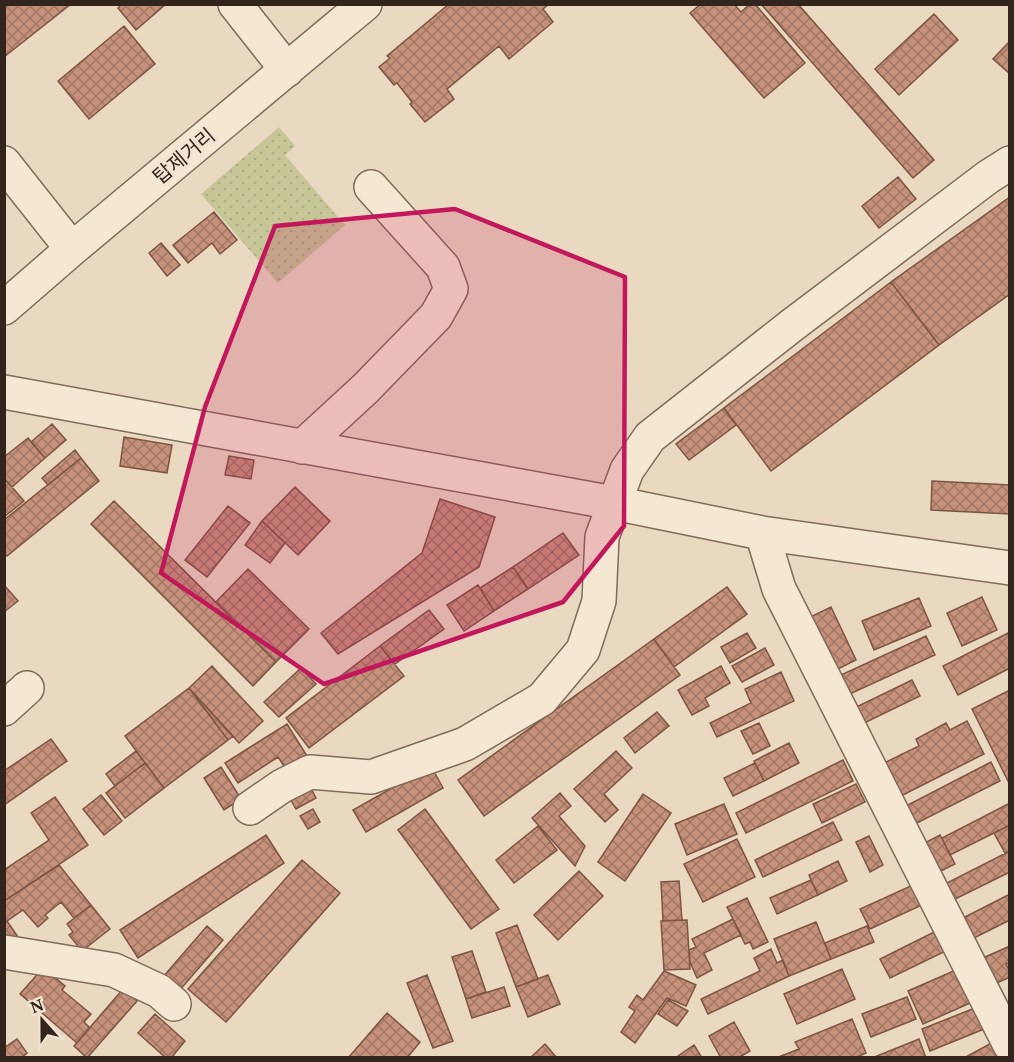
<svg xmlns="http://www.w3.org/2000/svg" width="1014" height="1062" font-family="'Noto Serif','Noto Sans KR',serif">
  <defs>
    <pattern id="grass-dots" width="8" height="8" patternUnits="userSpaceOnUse" patternTransform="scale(1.5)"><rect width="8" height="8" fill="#c6c696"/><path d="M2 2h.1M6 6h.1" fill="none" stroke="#abaa81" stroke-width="1.8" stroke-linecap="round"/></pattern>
    <pattern id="building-cross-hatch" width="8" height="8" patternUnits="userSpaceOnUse" patternTransform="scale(1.5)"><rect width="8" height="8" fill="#c5917a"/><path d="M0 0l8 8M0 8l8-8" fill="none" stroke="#a17663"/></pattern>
  </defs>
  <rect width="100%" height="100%" fill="#e9d9c1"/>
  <!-- grass -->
  <path fill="url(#grass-dots)" d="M279,127L295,146L285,155L345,225L278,283L201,194Z"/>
  <!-- building -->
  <path fill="url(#building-cross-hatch)" stroke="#7e5442" stroke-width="1.5" d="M9,4H71L4,57V8Z
    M122,4H166L136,30L118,8Z
    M449,4H549L543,9L553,22L509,59L499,46L447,89L454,99L425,122L410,104L412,102L397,83L394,85L379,67L390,58L387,56Z
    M701,4H734L741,12L750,4H755L805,63L764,98L690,13Z
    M761,4H798L934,160L913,178Z
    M934,14L958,40L899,95L875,69Z
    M124,26L155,64L89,119L58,81Z
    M1010,41V74L993,59Z
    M898,177L916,199L879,228L862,206Z
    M1010,197V294L939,345L891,282Z
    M214,212L237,240L220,254L212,243L188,263L173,245Z
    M161,243L180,265L167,276L149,253Z
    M891,282L939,345L771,471L724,408Z
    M724,408L736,425L689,460L676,444Z
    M52,424L66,440L45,458L31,442Z
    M124,437L172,445L167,473L120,466Z
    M28,438L45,458L12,487L4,478V457Z
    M75,450L81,458L48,485L42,478Z
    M229,456L254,460L251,479L225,475Z
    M81,458L99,481L7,556L4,553V520Z
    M4,478L24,501L4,517Z
    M932,481L1010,485V514L931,510Z
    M295,487L330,521L298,555L262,521Z
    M440,499L495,517L479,567L338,654L321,633L422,553Z
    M114,501L276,662L253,686L91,524Z
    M228,506L250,523L207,577L185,560Z
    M262,521L285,543L270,563L245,545Z
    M563,533L579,555L528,589L513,567Z
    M513,567L528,589L494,611L480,588Z
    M248,569L309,629L276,662L216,602Z
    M4,585L18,601L4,612Z
    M478,585L494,611L464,631L447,605Z
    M727,587L747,614L674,667L654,639Z
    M982,597L997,630L962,646L947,613Z
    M919,598L931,626L874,650L862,621Z
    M831,607L856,660L830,673L804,620Z
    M429,610L444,629L395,664L380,646Z
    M1010,632V668L958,695L943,666Z
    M747,633L756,648L730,663L721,647Z
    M926,636L935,655L841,698L832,679Z
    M654,639L680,675L484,816L458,780Z
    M380,646L404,676L309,748L286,718Z
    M765,648L774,665L742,682L732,666Z
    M212,666L263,721L239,743L189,688Z
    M721,666L730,683L705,698L709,706L692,715L678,690Z
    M301,668L316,684L279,717L264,702Z
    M781,672L794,701L717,737L710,723L751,703L745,689Z
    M912,680L920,696L856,727L848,711Z
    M189,688L233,736L228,740Z
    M189,688L228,740L164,788L125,736Z
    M1010,690V785L972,709Z
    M657,712L669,726L635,753L624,738Z
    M967,721L984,754L895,799L878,766L919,746L916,739L946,723L950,730Z
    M759,723L770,746L753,754L741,731Z
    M287,724L307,756L286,769L278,757L238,783L225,763Z
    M51,739L67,761L4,805V771Z
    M789,743L799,763L764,781L754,761Z
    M136,751L145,763L115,786L106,774Z
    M616,751L632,768L604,794L618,810L605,822L574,789Z
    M843,760L853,781L746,833L736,813Z
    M991,762L1000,781L909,827L900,809Z
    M145,763L164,788L125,818L106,793Z
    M755,763L764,781L733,796L724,778Z
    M431,766L443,788L366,832L353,810Z
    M221,767L241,799L224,810L204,778Z
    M308,783L316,798L296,809L288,795Z
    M856,784L865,802L822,823L813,804Z
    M560,793L571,806L559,816L585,846L575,866L532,818Z
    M643,794L671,813L625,881L598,862Z
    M101,795L122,821L104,835L83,809Z
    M55,797L88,845L4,901V870L49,840L31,813Z
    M1010,803V825L950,855L942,838Z
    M724,804L737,834L687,855L675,824Z
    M313,809L320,822L308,829L300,816Z
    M425,809L499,909L471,929L398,830Z
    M833,822L842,840L763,877L755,860Z
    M1010,825V851L1005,853L994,833Z
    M538,826L557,850L514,883L496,860Z
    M266,835L284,863L138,958L120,930Z
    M940,835L955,864L931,876L917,847Z
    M869,836L883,865L870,872L856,842Z
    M737,839L755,877L703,902L684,864Z
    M1010,851V872L945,904L937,888Z
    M302,860L340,893L226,1022L188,989Z
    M838,861L847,881L818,895L809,875Z
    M59,865L91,905L74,918L61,902L45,915L48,918L38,927L23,910L4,923V901Z
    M579,871L603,896L558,940L534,915Z
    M811,880L818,895L777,914L770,898Z
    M679,881L682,920L663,921L661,882Z
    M913,885L922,905L870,929L860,909Z
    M1010,894V920L966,942L955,922Z
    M747,898L768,942L753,949L750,942L745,944L727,907Z
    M91,905L110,929L82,951L69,935L73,932L67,924Z
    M733,919L741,935L704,953L712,970L697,978L690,962L689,950L696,947L692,939Z
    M687,920L690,969L664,970L661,921Z
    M7,921L20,940L4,942V923Z
    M816,922L831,959L789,976L774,939Z
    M517,925L538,979L516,987L496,933Z
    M207,926L223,940L179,991L163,977Z
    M867,926L874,942L831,959L825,943Z
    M942,928L952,948L890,978L880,959Z
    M1010,946V963L1006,964L1010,972V977L986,988L974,962Z
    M771,949L777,963L783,960L789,976L708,1014L701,999L760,971L754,958Z
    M472,951L486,992L466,999L452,957Z
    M965,966L979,999L923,1024L908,991Z
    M43,968L65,986L62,990L91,1014L84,1022L90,1028L77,1043L20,994Z
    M842,969L855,999L797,1024L784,994Z
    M664,971L696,985L686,1006L667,998L635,1043L621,1032L635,1011L629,1007L637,995L643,1000Z
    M427,975L453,1041L433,1048L407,983Z
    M548,975L560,1004L528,1017L516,987Z
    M504,987L510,1006L472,1018L466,999Z
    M123,989L137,1001L87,1058L74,1046Z
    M907,997L916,1019L871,1037L862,1014Z
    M668,1000L688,1011L677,1026L658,1014Z
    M980,1006L989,1027L930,1051L922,1029Z
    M387,1013L420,1042L407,1058H348Z
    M155,1014L185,1041L171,1058H166L138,1033Z
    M852,1019L866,1053L855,1058H776L799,1049L795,1042Z
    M734,1022L750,1051L738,1058H721L709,1036Z
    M17,1039L27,1053L21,1058H4V1048Z
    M919,1039L926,1058H872Z
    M995,1041L1001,1058H964Z
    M545,1044L557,1058H530Z
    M694,1045L702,1058H679L678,1056Z"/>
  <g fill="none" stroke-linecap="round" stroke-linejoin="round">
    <defs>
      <path id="minor" d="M235,4L287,70
        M4,163L72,249
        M4,308L72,249L365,4
        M4,392L614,503L762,533L1010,568
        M302,447L365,389L436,316L451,289L443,267L371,187
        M762,533L779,589L1010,1045
        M4,709L27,688
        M250,808L282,786L310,772L371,777L465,744L542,699L583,650L599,601L602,537L627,470L650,437L791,326L988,177L1010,163
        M4,952L114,970L159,991L174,1004"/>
    </defs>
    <!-- minor casing -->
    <use href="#minor" stroke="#816b5a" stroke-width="36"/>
    <!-- minor -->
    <use href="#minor" stroke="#f5e8d3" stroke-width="33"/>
  </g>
  <!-- marked area -->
  <path fill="#c2185b" fill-opacity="0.2" stroke="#c2185b" stroke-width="4.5" stroke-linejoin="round" d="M455,209L625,277L624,526L563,602L324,684L161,573L205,407L275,226Z"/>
  <g text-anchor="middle" stroke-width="6" stroke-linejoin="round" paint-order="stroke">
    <!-- street labels -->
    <g font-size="20" fill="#32251d" stroke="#f2e4d0">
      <text transform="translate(184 156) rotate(-40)" y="7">탑제거리</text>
    </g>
  </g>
  <!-- border -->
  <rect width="1014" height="1062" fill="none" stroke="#32251d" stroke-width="12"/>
  <!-- north arrow -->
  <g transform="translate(42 1020) rotate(339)" stroke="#f2e4d0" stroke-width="4.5" paint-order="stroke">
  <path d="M0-4.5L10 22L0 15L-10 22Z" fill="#32251d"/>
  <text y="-9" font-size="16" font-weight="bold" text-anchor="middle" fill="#32251d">N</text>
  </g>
</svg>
